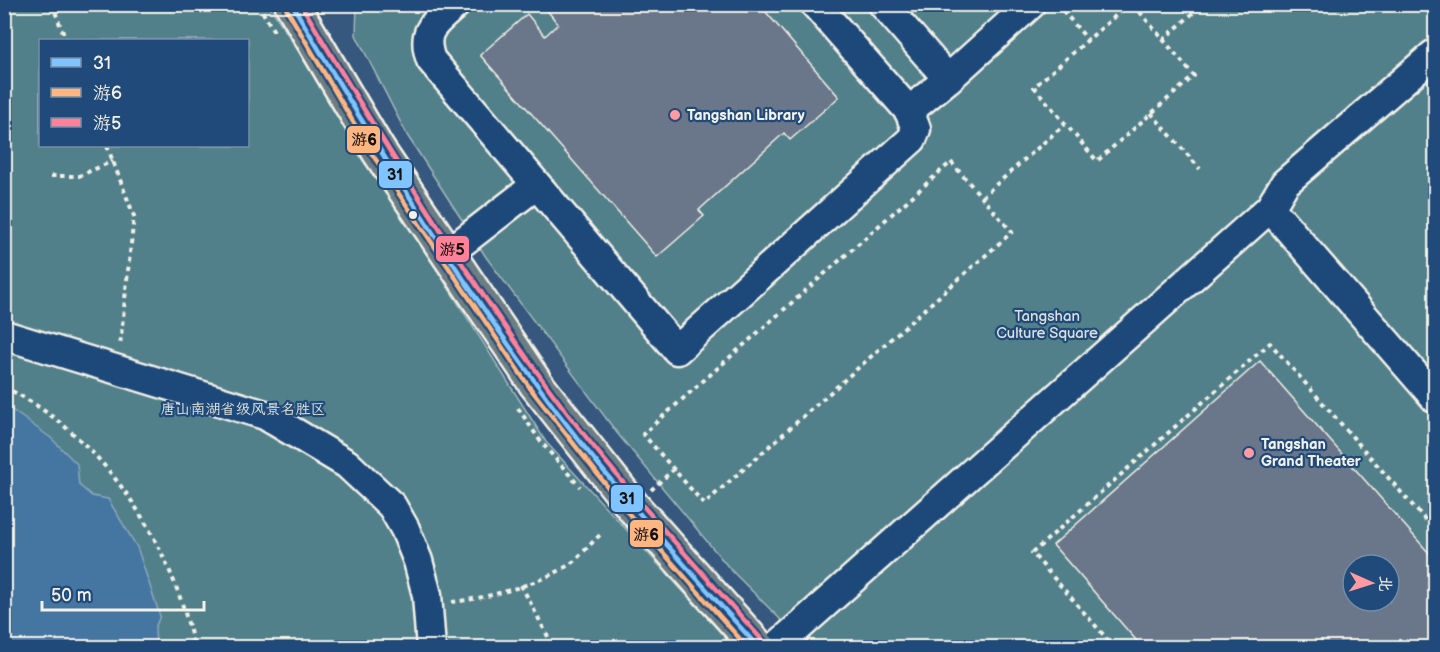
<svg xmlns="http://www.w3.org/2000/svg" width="1440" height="652" font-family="'Balsamiq Sans','LXGW WenKai TC',sans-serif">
  <rect width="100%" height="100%" fill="#36577e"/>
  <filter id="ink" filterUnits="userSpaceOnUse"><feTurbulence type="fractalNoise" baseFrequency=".0167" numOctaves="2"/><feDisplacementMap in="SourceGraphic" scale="12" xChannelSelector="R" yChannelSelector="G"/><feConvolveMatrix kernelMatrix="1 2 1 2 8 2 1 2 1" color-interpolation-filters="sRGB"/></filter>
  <g filter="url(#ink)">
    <!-- green -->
    <path fill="#51808a" stroke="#a2b8b9" stroke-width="1.5" fill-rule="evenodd" d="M357,4L1435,5V647H808L730,569L617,433L486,257L407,135L356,35ZM1353,565H1389V601H1353Z
      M4,5H269L546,442L734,647H5ZM40,40H248V146H40Z"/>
    <!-- water -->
    <path fill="#4576a2" stroke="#8ba7be" stroke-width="1.5" d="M5,405L51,438L77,464L79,485L92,496L108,499L137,547L160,616L155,628L156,647H5Z"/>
    <!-- building -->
    <path fill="#6a7689" stroke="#f4f1e8" stroke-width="1.5" fill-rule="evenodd" d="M542,4H759L839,97L790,140L784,133L699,210L704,216L657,257L480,55L527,14L545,36L558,24Z
      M1260,361L1436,561V648H1143L1053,545ZM1353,565H1389V601H1353Z"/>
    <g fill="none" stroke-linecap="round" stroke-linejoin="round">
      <defs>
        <path id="minor" d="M456,4C435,23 420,30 431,60L677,350L912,139L916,129L909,111L815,4
          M883,4L948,79L909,111
          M948,79L1031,4
          M1270,208L1285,183L1433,55
          M447,254L536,185
          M4,335L265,415L347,464L392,506L405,529L418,561L427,595L431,648
          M775,648L1270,208L1436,399"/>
        <path id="major" d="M292,4L378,150L536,384L634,508L759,648"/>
      </defs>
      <!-- minor casing -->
      <use href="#minor" stroke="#f4f1e8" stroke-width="33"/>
      <!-- major casing -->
      <use href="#major" stroke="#f4f1e8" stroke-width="38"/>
      <!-- path -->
      <path stroke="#f4f1e8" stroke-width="4" stroke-dasharray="4.5 4.5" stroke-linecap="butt" d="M52,4L66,40
        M258,4L276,35
        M1057,4L1088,40
        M1129,4L1034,87L1097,161L1194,76L1133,4
        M1163,40L1203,4
        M1151,113L1200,169
        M107,146L134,216L120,345
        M951,162L1012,232L704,504L643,434Z
        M51,176H79L113,161
        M982,197L1065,124
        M4,387C103,435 172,542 194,648
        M518,408L541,442L580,487
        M651,490L674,469
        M521,585L554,648
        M452,602C485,599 548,582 574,561C583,553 591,543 600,535
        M1115,648L1032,553L1270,343L1436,532"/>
      <!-- minor -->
      <use href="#minor" stroke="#1f4a7a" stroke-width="28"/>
      <!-- major -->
      <use href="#major" stroke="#6c7e84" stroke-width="33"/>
      <defs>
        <path id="bus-1" d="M292,4C368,134 448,262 536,383C603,477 682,562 759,648"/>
        <path id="bus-2" d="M286,8L372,154L530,388L628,513L748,648"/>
        <path id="bus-3" d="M301,4C376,132 455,259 542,379C609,472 688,557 765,643"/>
      </defs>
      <!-- bus-1 casing -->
      <use href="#bus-1" stroke="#1f4a7a" stroke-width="9"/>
      <!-- bus-2 casing -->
      <use href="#bus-2" stroke="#1f4a7a" stroke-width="9"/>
      <!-- bus-3 casing -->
      <use href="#bus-3" stroke="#1f4a7a" stroke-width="9"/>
      <!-- bus-1 -->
      <use href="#bus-1" stroke="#80c4ff" stroke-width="4.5"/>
      <!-- bus-2 -->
      <use href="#bus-2" stroke="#ffb580" stroke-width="4.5"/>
      <!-- bus-3 -->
      <use href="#bus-3" stroke="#ff8098" stroke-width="4.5"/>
    </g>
  </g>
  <!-- markers -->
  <g fill="#ff9aa2" stroke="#1f4a7a" stroke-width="2">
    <circle cx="675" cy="115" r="6"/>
    <circle cx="1249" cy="453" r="6"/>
  </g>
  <circle fill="#f4f1e8" stroke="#1f4a7a" stroke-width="2" cx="413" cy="215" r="5"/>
  <g text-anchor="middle" stroke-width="4.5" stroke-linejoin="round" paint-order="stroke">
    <!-- poi labels -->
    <g font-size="15" font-weight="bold" fill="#f4f1e8" stroke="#1f4a7a" text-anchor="start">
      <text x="687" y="120">Tangshan Library</text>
      <text x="1261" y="449">Tangshan<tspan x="1261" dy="17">Grand Theater</tspan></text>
    </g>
    <!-- park labels -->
    <g font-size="15" fill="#dce0da" stroke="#1f4a7a">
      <text x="1047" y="321">Tangshan<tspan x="1047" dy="17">Culture Square</tspan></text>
      <text x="243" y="414">唐山南湖省级风景名胜区</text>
    </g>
  </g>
  <g stroke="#1f4a7a" stroke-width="2">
    <rect x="346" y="125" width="35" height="29" rx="6" fill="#ffb580"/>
    <rect x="378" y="160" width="35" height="29" rx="6" fill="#80c4ff"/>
    <rect x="435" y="235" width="35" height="28" rx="6" fill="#ff8098"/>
    <rect x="610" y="484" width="34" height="29" rx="6" fill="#80c4ff"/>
    <rect x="629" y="519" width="35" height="29" rx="6" fill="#ffb580"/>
  </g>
  <g font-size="16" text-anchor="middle" font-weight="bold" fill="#111">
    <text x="364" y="145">游6</text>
    <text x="395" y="180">31</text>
    <text x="452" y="255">游5</text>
    <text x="627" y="504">31</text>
    <text x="646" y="540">游6</text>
  </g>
  <!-- margin -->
  <rect width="1440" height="652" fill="none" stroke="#1f4a7a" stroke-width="24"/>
  <rect x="12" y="12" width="1416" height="628" fill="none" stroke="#f4f1e8" stroke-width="2" filter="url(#ink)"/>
  <!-- legend -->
  <rect x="39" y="39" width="210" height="108" fill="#1f4a7a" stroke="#748da6" stroke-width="1.5"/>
  <rect x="51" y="58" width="30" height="9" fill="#80c4ff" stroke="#748da6" stroke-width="1.5"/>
  <text x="93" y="69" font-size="18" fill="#f4f1e8">31</text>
  <rect x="51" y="88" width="30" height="9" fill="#ffb580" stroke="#748da6" stroke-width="1.5"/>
  <text x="93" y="99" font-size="18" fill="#f4f1e8">游6</text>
  <rect x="51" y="118" width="30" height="9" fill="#ff8098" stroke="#748da6" stroke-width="1.5"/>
  <text x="93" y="129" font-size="18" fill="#f4f1e8">游5</text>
  <!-- north arrow -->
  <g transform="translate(1371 583) rotate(93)"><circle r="28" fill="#1f4a7a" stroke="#748da6" stroke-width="1.5"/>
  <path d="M0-4.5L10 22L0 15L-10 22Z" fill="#ff9aa2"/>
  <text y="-9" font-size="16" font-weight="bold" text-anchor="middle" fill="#f4f1e8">北</text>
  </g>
  <!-- scale -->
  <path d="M42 601v9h162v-9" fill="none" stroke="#f4f1e8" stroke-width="3"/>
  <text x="51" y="601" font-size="18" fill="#f4f1e8" stroke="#1f4a7a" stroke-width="4.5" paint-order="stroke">50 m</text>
</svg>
